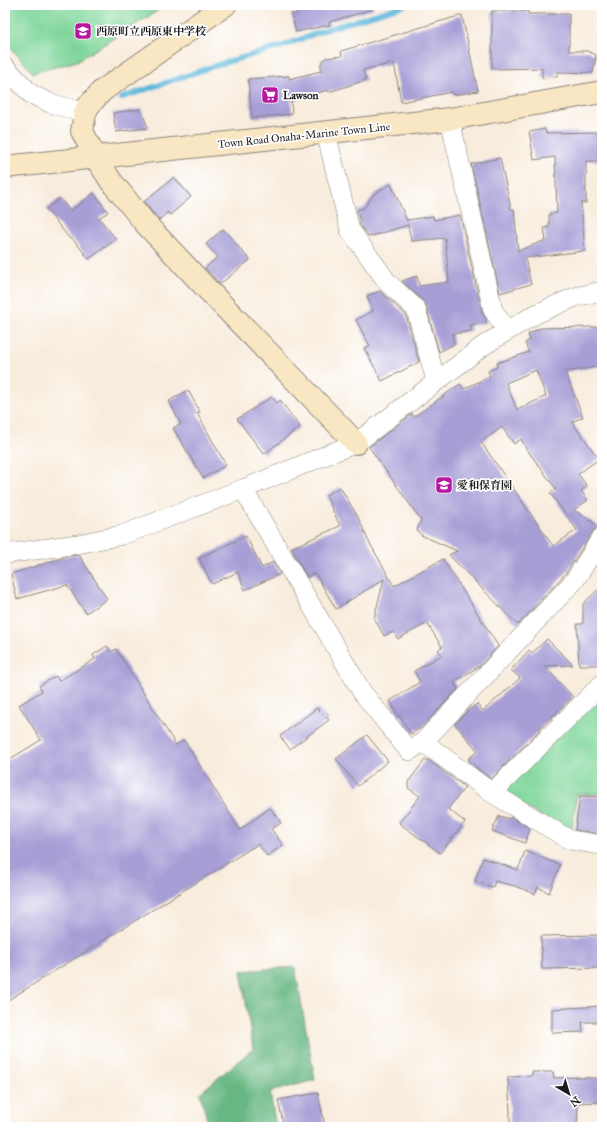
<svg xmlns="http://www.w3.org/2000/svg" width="607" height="1132" font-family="'IM FELL Great Primer','Noto Serif JP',serif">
  <rect width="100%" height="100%" fill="#fff"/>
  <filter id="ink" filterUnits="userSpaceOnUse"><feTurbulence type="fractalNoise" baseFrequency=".025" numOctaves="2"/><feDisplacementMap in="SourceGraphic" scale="8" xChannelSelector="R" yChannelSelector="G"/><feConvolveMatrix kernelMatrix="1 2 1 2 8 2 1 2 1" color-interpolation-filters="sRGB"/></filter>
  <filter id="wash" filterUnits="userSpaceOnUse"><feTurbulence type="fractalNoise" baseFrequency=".012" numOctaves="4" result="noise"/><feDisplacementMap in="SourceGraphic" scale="16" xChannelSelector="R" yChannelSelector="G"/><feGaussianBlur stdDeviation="0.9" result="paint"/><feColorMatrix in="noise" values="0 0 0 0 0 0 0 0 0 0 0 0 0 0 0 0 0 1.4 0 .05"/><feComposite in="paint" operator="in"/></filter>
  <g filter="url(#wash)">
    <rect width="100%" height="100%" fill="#f8ecdc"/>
    <!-- green -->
    <path fill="#7fd69a" stroke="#4e795b" d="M5,5H167L77,61L33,73L5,41Z
      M602,691V794H577L571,834L500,792Z"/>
    <!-- forest -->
    <path fill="#67b782" stroke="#426a4f" d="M295,967L315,1080L270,1092L276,1127H209L200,1093L253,1049L241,971Z"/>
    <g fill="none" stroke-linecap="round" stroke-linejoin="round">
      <!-- stream -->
      <path stroke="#5db8db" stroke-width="5.5" d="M121,98L220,64L283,46L322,31L405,5"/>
    </g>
    <g id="blocks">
      <!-- building -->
      <path fill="#a79ed6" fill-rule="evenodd" d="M296,5H372L373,9L329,22L330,25L296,32L291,14H297Z
        M492,11H528V14H569V51H587L596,55L593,73L557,72V77L542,78V68L492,69Z
        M462,15L478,91L453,95L452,92L401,102L394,63L363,70L366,80L329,92L328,90L291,101L292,114L252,118L248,79L289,76V79L321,71V63L325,58L342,56L341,51Z
        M141,109L148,128L116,132L113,113Z
        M545,129L546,133L598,132V161H586V203H581L585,251L525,258L531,284L500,293L471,164L500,158L511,209H514L518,251L546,240L544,228L549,227V214L557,213L555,157L534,160L529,132Z
        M174,177L191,197L170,215L168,212L159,220L144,202L153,194Z
        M391,184L407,221V220L433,216L434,220L460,215L482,312L486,319V323L470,325L471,331L452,334L454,344L439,352L426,306L423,301L402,281L417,276L419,286L449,282L445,238L411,241L408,225L369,237L360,225V222L357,210L364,208L374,194Z
        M94,193L108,212L99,218L116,239L89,259L72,238L70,239L46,209L60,198L70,211Z
        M223,229L250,260L220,284L205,268L218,257L206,244Z
        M380,291L406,315L419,362L382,381L364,348L370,346L356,320L373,311L367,296Z
        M593,327H602V366L565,372L583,417L572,422L599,459L578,474L587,486L581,491L588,500L574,510L600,527L597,528L593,531L566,573L518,625L449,555L457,551L421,535L417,530L421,520L369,447L412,414L414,417L460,384L464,389L490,376L488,371L497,367V363L529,352L525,343L530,340L528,334L541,328ZM536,370L546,396L517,410L506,383ZM502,427L514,444L521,439L525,447L556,489L550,493L577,530L553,546L481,442Z
        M188,390L200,412L197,413L226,465L203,478L173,428L181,424L169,401Z
        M272,397L277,403L280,400L300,427L264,454L237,419Z
        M340,487L358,517L368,540L394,586L443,559L498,646L481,665L454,682L458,689L422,727L411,734L400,716L399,717L390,701L420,682L414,671L442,655L438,650L442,647L427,623L398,639L393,632L384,636L374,618L384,579L336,609L315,573L307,577L291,548L340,526L326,495Z
        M246,536L262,568L273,562L280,574L245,590L238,572L212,584L199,558Z
        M79,555L107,599L86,613L67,585L17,599L11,574L68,556Z
        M602,586V665H579L577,624H583V604Z
        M547,639L573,665L544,666L573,697L539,729L540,730L491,779L477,768L468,759L478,751L455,724L470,708V709L477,704L483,711L520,678L511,670L529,650L532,653Z
        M107,646L111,652L116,649L176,745L184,740L240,830L270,808L281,823L271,829L283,845L267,856L258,844L5,1002V762L41,740L19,705L42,691L39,686L56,676L59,681L95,659L93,655Z
        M317,708L329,720L290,749L280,736Z
        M367,735L388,761L358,786L336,759Z
        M425,760H428L465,787L448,809L465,822L440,853L399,823L420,796L408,788V782Z
        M580,796L602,797V834L575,830Z
        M499,816L510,819L511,817L530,829L525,843L492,831Z
        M525,851L560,865L549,893L538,887L535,894L515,886L495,881L493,887L475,881L483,858L518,870Z
        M602,935V968L542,969L541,936Z
        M602,1006V1022H582L583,1032L552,1033V1009Z
        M532,1072H553L554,1078L579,1077V1078H602V1102L578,1103L577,1127H510V1111L508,1077L532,1076Z
        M318,1093L325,1127H284L278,1100Z"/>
    </g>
  </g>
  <g filter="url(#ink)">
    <use href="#blocks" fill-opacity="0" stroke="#8a847c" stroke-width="1"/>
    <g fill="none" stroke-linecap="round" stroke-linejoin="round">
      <defs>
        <path id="street" d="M5,67L31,94L50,103L85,113
          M450,119L493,310L507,331
          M326,133L350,230L388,283L416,309L436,381
          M243,489L362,692L409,751L423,742L492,793L570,840L602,845
          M5,554L78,544L122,535L243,489L356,443L483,346L507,331L536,314L575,297L602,291
          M423,742L575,580L602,537
          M492,793L602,684"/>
        <path id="secondary" d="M225,5L102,91L89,105L85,113L82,131L96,158L111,181L145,223L208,290L356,443
          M5,167L450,119L602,92"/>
      </defs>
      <!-- street casing -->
      <use href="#street" stroke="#8a847c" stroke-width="20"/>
      <!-- secondary casing -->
      <use href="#secondary" stroke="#8a847c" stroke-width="24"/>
      <!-- street -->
      <use href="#street" stroke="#fff" stroke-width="19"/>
      <!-- secondary -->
      <use href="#secondary" stroke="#f9e7c3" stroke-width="22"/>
    </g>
  </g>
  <!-- icons -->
  <defs>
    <symbol id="school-square" viewBox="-11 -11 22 22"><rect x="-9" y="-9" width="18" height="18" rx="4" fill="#b5179e" stroke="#fff"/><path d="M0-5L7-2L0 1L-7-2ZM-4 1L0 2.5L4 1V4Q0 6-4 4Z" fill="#fff"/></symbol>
    <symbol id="supermarket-square" viewBox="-11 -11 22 22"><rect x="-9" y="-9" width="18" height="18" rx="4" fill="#b5179e" stroke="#fff"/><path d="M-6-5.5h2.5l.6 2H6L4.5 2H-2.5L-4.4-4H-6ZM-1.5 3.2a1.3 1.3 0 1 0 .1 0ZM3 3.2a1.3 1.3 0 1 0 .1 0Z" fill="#fff"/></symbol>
  </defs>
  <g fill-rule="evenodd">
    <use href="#school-square" x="73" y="21" width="20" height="20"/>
    <use href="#supermarket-square" x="260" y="85" width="20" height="20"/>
    <use href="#school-square" x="434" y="475" width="20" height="20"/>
  </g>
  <g text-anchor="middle" stroke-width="3.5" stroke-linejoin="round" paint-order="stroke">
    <!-- poi labels -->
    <g font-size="11" font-weight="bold" fill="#1c1c1c" stroke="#fff" text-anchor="start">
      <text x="96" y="35">西原町立西原東中学校</text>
      <text x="283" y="99">Lawson</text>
      <text x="457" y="489">愛和保育園</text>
    </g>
    <!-- street labels -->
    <g font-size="11" fill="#1c1c1c" stroke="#fff">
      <text transform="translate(304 135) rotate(-6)" y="4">Town Road Onaha-Marine Town Line</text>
    </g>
  </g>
  <!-- margin -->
  <rect width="607" height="1132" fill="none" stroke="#fff" stroke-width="20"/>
  <!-- north arrow -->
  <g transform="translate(569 1094) rotate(142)" stroke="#ffffff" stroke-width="3" paint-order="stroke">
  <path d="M0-3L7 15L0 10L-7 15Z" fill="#1c1c1c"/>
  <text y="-6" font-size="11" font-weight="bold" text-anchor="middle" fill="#1c1c1c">N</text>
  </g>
</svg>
